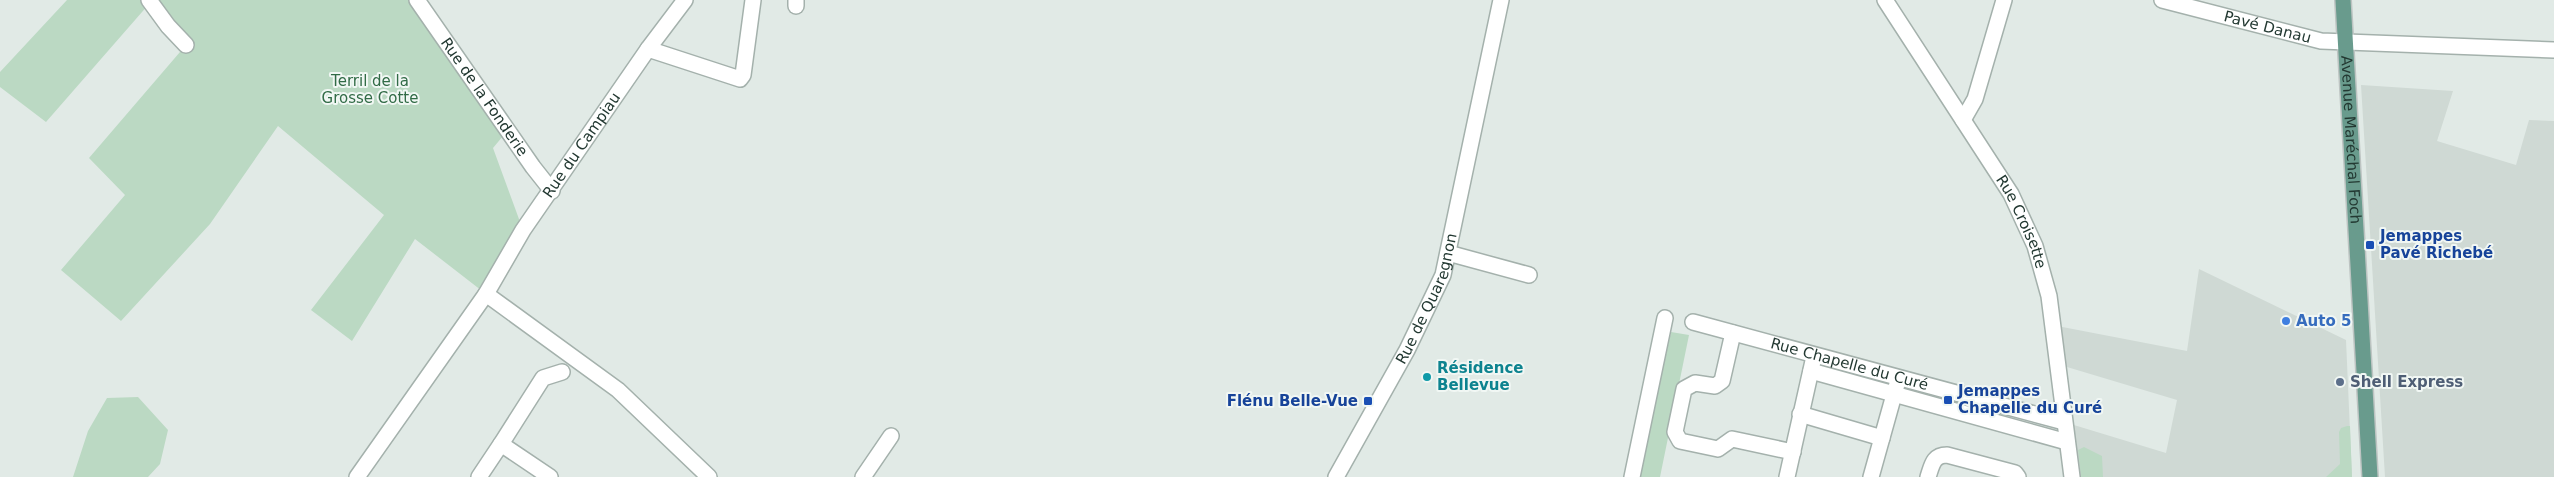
<svg xmlns="http://www.w3.org/2000/svg" width="2554" height="477" font-family="'DejaVu Sans',sans-serif">
  <rect width="100%" height="100%" fill="#e1eae6"/>
  <!-- built -->
  <path fill="#cfd9d4" d="M2361,85L2453,91L2437,141L2516,165L2529,120L2554,121V477H2385Z
    M2199,269L2346,340L2352,477H2072L2064,422L2166,453L2177,400L2057,364L2052,325L2187,351Z"/>
  <!-- green -->
  <path fill="#bbd9c3" d="M67,0H147L149,4L46,122L0,87V72Z
    M149,0H417L508,130L493,148L523,230L486,294L415,239L352,341L311,310L384,215L278,126L210,224L121,321L61,270L125,195L89,158L186,45Z
    M1671,332L1689,335L1660,477H1639Z
    M138,397L168,430L160,464L148,477H73L88,431L107,398Z
    M2347,426H2350L2352,477H2326L2340,464L2339,432L2341,428Z
    M2084,447L2102,456L2103,477H2081L2078,450Z"/>
  <g fill="none" stroke-linecap="round" stroke-linejoin="round">
    <defs>
      <g id="minor">
        <path d="M149,0L168,26L186,45"/>
        <path id="s1" d="M417,0L533,167L552,191"/>
        <path id="s2" d="M1885,0L2011,194L2035,246L2049,296L2072,477"/>
        <path id="s3" d="M2162,0L2321,41L2554,50"/>
        <path d="M796,6V0"/>
        <path d="M648,49L740,79L743,75L753,0"/>
        <path d="M1963,120L1975,99L2004,0"/>
        <path d="M1448,253L1529,275"/>
        <path d="M486,294L618,390L709,477"/>
        <path id="s4" d="M1693,322L2064,422"/>
        <path d="M1733,333L1722,381L1715,386L1695,383L1684,389L1675,432L1680,441L1718,449L1732,439L1793,452"/>
        <path d="M1811,371L2067,442"/>
        <path d="M1800,414L1882,438"/>
        <path d="M501,444L543,378L562,372"/>
        <path id="s5" d="M357,477L486,294L523,230L648,49L685,0"/>
        <path d="M479,477L501,444L550,477"/>
        <path d="M863,477L891,436"/>
        <path id="s6" d="M1336,477L1407,350L1443,275L1501,0"/>
        <path d="M1632,477L1665,318"/>
        <path d="M1787,477L1813,361"/>
        <path d="M1871,477L1897,384"/>
        <path d="M1928,477C1932,465 1933,455 1947,455L2015,473L2018,477"/>
      </g>
      <g id="major">
        <path id="s7" d="M2343,0L2370,477"/>
      </g>
    </defs>
    <!-- minor casing -->
    <use href="#minor" stroke="#a4b1ac" stroke-width="18"/>
    <!-- major casing -->
    <use href="#major" stroke="#bdc4c2" stroke-width="18"/>
    <!-- minor -->
    <use href="#minor" stroke="#fff" stroke-width="15"/>
    <!-- major -->
    <use href="#major" stroke="#699b8d" stroke-width="15"/>
  </g>
  <!-- markers -->
  <g fill="#1a4fb4" stroke="#f1f7f4" stroke-width="2">
    <rect x="2365" y="240" width="10" height="10" rx="2.5"/>
    <rect x="1943" y="395" width="10" height="10" rx="2.5"/>
    <rect x="1363" y="396" width="10" height="10" rx="2.5"/>
  </g>
  <circle fill="#3f7fe0" stroke="#f1f7f4" stroke-width="2" cx="2286" cy="321" r="5"/>
  <circle fill="#0f9aa8" stroke="#f1f7f4" stroke-width="2" cx="1427" cy="377" r="5"/>
  <circle fill="#5c6f8a" stroke="#f1f7f4" stroke-width="2" cx="2340" cy="382" r="5"/>
  <g text-anchor="middle" stroke-width="4" stroke-linejoin="round" paint-order="stroke">
    <!-- street labels -->
    <g font-size="15" fill="#233932" stroke="#f1f7f4">
      <text dy="5" stroke="none"><textPath href="#s3" startOffset="109">Pavé Danau</textPath></text>
      <text dy="5" stroke="none"><textPath href="#s1" startOffset="118">Rue de la Fonderie</textPath></text>
      <text dy="5" stroke="none"><textPath href="#s7" startOffset="140">Avenue Maréchal Foch</textPath></text>
      <text dy="5" stroke="none"><textPath href="#s5" startOffset="401">Rue du Campiau</textPath></text>
      <text dy="5" stroke="none"><textPath href="#s2" startOffset="261">Rue Croisette</textPath></text>
      <text dy="5" stroke="none"><textPath href="#s6" startOffset="201">Rue de Quaregnon</textPath></text>
      <text dy="5" stroke="none"><textPath href="#s4" startOffset="162">Rue Chapelle du Curé</textPath></text>
    </g>
    <!-- park labels -->
    <g font-size="15" fill="#316b46" stroke="#f1f7f4">
      <text x="370" y="86">Terril de la<tspan x="370" dy="17">Grosse Cotte</tspan></text>
    </g>
    <!-- transit labels -->
    <g font-size="15" font-weight="bold" fill="#164399" stroke="#f1f7f4" text-anchor="start">
      <text x="2380" y="241">Jemappes<tspan x="2380" dy="17">Pavé Richebé</tspan></text>
      <text x="1958" y="396">Jemappes<tspan x="1958" dy="17">Chapelle du Curé</tspan></text>
      <text x="1358" y="406" text-anchor="end">Flénu Belle-Vue</text>
    </g>
    <!-- shop labels -->
    <g font-size="15" font-weight="bold" fill="#366cbe" stroke="#f1f7f4" text-anchor="start">
      <text x="2296" y="326">Auto 5</text>
    </g>
    <!-- culture labels -->
    <g font-size="15" font-weight="bold" fill="#0d838f" stroke="#f1f7f4" text-anchor="start">
      <text x="1437" y="373">Résidence<tspan x="1437" dy="17">Bellevue</tspan></text>
    </g>
    <!-- service labels -->
    <g font-size="15" font-weight="bold" fill="#4e5e75" stroke="#f1f7f4" text-anchor="start">
      <text x="2350" y="387">Shell Express</text>
    </g>
  </g>
</svg>
